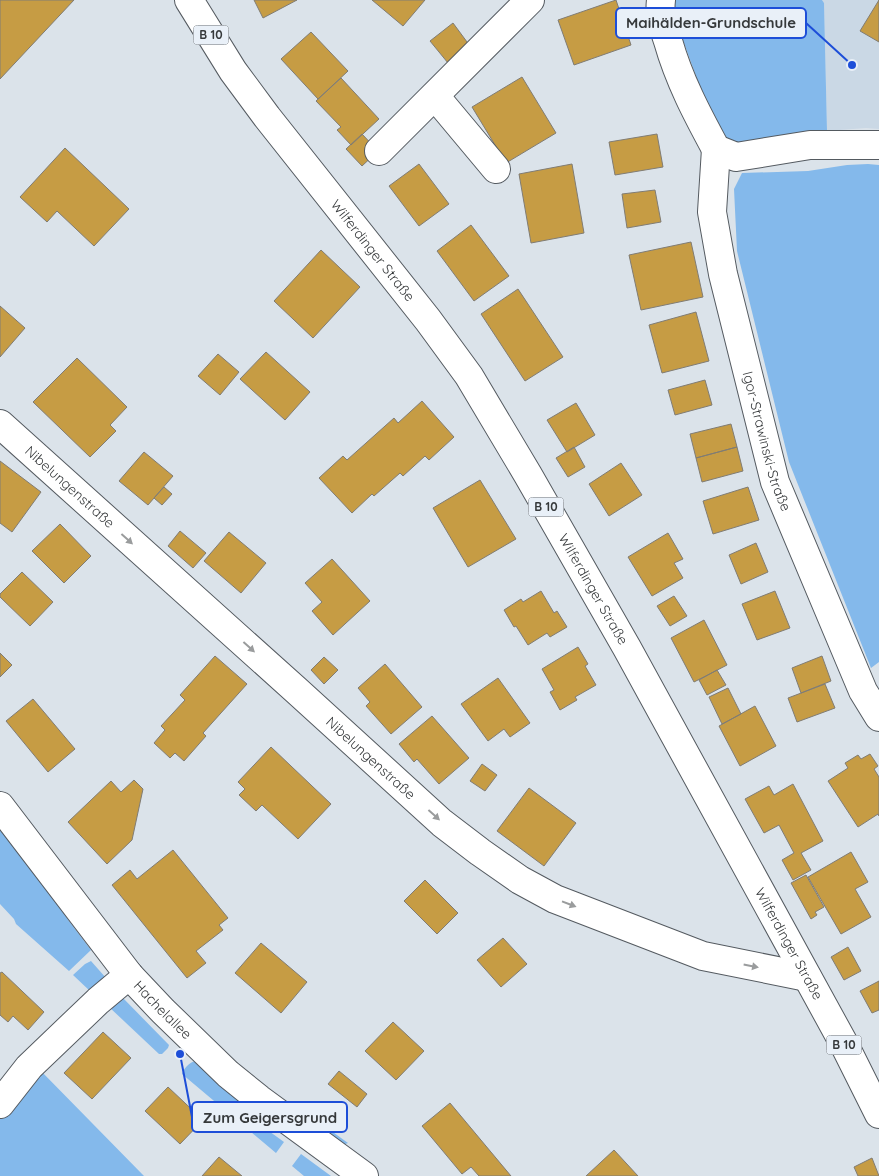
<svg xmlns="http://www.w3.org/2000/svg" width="879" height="1176" font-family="Quicksand,sans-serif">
  <rect width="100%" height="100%" fill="#dbe3ea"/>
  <!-- built -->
  <path fill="#cad8e5" d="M822,0H879V129L866,128L827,131L824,3Z"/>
  <!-- green -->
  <path fill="#84b9eb" d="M675,0H822L824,3L827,131C806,135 757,148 738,145C725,142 717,127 711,117L674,16Z
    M868,164L879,165V662L871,668L789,462L737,251L734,189L742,173L808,171L847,165Z
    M0,823L50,889L69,921L91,950L69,971L16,924L14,919L0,904Z
    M91,961L106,978L91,992L73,975L85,964Z
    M122,997L169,1045L168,1048L162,1054H159L108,1006Z
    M195,1061L254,1110L251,1118L284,1142L276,1153L182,1074C183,1069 190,1062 195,1061Z
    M39,1069L144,1176H0V1119Z
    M305,1112L348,1143L343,1145L303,1117Z
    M301,1154L331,1176H304L292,1166Z"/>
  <!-- building -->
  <path fill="#c69c44" stroke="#807c74" d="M0,0H74L0,79Z
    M254,0H297L263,18Z
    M372,0H425L403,26Z
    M616,0L631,45L574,65L558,20Z
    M879,0V42L860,31Z
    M453,23L470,46L448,63L430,41Z
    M311,32L348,71L318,99L281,59Z
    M522,77L556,133L506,163L472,107Z
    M341,78L379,119L351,145L337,130L341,127L316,101Z
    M362,134L378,151L362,166L346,149Z
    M657,134L663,167L615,175L609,142Z
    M65,148L129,209L94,246L57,211L47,222L20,197Z
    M419,164L449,204L419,226L389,186Z
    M572,164L584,233L531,243L519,174Z
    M655,190L661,222L627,228L622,194Z
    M471,225L509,276L474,301L437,251Z
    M691,242L703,297L641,310L629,255Z
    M321,250L360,287L313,338L274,301Z
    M518,289L563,357L525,381L481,314Z
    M0,306L25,328L0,357Z
    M696,312L709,361L662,373L649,325Z
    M266,352L310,392L285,420L240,379Z
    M218,354L239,372L220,395L198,376Z
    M77,358L127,407L110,425L116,431L90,457L33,402Z
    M705,380L712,405L675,415L668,390Z
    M422,401L454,437L429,460L425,456L403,476L400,473L374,496L372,494L352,513L319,478L343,456L347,460L394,418L398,423Z
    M576,403L595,435L567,452L547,420Z
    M731,424L737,447L696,458L690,434Z
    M574,447L585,467L568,477L556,458Z
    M737,447L743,471L702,482L696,458Z
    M144,452L173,476L148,505L119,481Z
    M0,461L41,492L12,532L0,523Z
    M621,463L642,495L609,516L589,484Z
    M480,480L516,539L468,567L433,508Z
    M164,487L172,494L162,505L154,498Z
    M748,487L759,520L713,534L703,501Z
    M60,524L91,556L64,583L32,551Z
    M180,531L206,553L193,568L168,546Z
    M229,532L266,563L241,593L204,561Z
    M668,533L683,559L674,563L683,578L652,596L628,557Z
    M756,543L768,572L741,584L729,555Z
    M332,559L370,601L333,635L312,611L322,602L305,583Z
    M22,572L53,602L30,626L0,597V594Z
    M541,591L554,613L557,611L567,627L550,637L547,633L528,645L516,626L514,627L504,610L521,599L523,602Z
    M775,591L790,628L757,640L742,604Z
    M674,596L687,616L670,626L657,606Z
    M704,620L727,665L694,682L671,638Z
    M578,647L588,664L585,666L596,685L575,697L577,700L560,710L550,692L554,690L542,669Z
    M0,653L12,665L0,677Z
    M215,656L247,684L203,733L206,736L184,761L175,753L170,758L154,743L165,730L161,726L185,700L180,695Z
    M822,656L831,681L801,693L792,668Z
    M324,657L338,670L324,684L311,670Z
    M385,664L422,707L391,734L366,706L370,702L358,688Z
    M717,670L726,685L707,695L699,680Z
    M498,678L530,723L510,737L504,729L488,741L461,704Z
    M825,684L835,708L797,722L788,698Z
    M728,688L741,714L722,724L709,697Z
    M33,699L75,749L48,772L6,721Z
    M755,706L776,746L740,766L719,726Z
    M432,716L469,758L439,784L417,759L414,762L399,744Z
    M271,747L331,804L298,839L262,805L256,811L239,795L245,789L238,782Z
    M870,754L878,766L874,769L879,777V816L878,814L858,827L828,781L848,768L845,763L858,755L861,759Z
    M482,764L497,775L485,791L470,781Z
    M134,780L143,789L132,840L107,864L68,822L111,781L121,792Z
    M793,784L823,841L801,853L811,870L793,880L782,860L794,853L779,825L764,833L745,799L769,786L774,795Z
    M529,788L576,823L544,866L497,831Z
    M173,850L228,918L219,925L223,930L196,951L206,963L187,978L112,885L130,870L137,879Z
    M851,852L868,882L855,889L871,917L841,934L808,877Z
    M806,875L824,907L815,912L817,915L811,919L791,883Z
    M425,880L458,913L437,934L404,901Z
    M503,938L527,964L501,987L477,960Z
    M261,943L307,982L281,1013L235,973Z
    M848,947L861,971L844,980L831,957Z
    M2,972L44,1012L28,1030L13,1016L8,1022L0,1015V973Z
    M879,981V1010L872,1013L860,991Z
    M393,1022L424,1051L396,1080L365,1051Z
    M103,1032L131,1058L92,1099L64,1073Z
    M339,1071L367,1094L357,1107L328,1084Z
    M168,1087L203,1120L180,1144L145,1111Z
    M450,1103L511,1176H479L471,1167L462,1174L422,1126Z
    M614,1150L638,1176H586Z
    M219,1157L242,1176H202Z
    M872,1158L879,1176H858L854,1167Z"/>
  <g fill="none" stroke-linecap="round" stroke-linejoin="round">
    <defs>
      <g id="minor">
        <path d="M661,0C659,16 663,26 668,41C679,80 697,114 716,149L736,157L810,145H879"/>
        <path d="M435,96L496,169"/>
        <path id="s1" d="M716,149L712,212L723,274L775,482L863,691L879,717"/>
        <path d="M379,151L530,0"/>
        <path id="s2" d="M0,424L296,690L442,823L480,852L520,880L555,899L703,956L807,977"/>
        <path id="s3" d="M0,806L129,975L163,1011L228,1074L259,1099L364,1176"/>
        <path d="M0,1104L29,1067L98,1001L129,975"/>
      </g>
      <g id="major">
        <path id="s4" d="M189,0L233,71L267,117L428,320L469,376L528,475L627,648L843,1042L879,1114"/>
      </g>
    </defs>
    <!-- minor casing -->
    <use href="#minor" stroke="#545a60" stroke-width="30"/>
    <!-- major casing -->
    <use href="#major" stroke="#545a60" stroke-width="30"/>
    <!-- minor -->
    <use href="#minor" stroke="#fff" stroke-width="28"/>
    <!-- major -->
    <use href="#major" stroke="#fff" stroke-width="28"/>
  </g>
  <!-- one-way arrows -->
  <defs><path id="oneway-solid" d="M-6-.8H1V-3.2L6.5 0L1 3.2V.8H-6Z" transform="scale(1.25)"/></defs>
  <g fill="#9a9c9d">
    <use href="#oneway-solid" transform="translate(127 539) rotate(42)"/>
    <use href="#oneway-solid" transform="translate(249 647) rotate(42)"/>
    <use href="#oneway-solid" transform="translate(434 815) rotate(42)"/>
    <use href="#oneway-solid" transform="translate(569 904) rotate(21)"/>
    <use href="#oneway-solid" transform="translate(751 966) rotate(11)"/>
  </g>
  <g text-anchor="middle" stroke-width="5" stroke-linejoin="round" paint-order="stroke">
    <!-- shield labels -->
    <g fill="#e9f0f8" stroke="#6c7074" stroke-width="1">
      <rect x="193.5" y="25.5" width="35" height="19" rx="4"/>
      <rect x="528.5" y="497.5" width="35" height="19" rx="4"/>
      <rect x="826.5" y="1035.5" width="35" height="19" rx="4"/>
    </g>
    <g font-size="12" font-weight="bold" fill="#36393b">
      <text x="211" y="39">B 10</text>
      <text x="546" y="511">B 10</text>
      <text x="844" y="1049">B 10</text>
    </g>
    <!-- street labels -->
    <g font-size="14" fill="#36393b" stroke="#e9f0f8">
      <text dy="5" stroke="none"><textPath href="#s4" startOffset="311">Wilferdinger Straße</textPath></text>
      <text dy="5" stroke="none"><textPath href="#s1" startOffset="299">Igor-Strawinski-Straße</textPath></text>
      <text dy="5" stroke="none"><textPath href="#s2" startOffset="94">Nibelungenstraße</textPath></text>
      <text dy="5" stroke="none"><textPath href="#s4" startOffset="716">Wilferdinger Straße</textPath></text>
      <text dy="5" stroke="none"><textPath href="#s2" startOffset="499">Nibelungenstraße</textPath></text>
      <text dy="5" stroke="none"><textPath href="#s4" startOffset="1121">Wilferdinger Straße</textPath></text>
      <text dy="5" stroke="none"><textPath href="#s3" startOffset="261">Hachelallee</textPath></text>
    </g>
  </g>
  <!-- callouts -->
  <path fill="none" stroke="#1d4ed8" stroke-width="2" d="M852 65L806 23M180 1054L192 1117"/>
  <g fill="#1d4ed8" stroke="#e9f0f8" stroke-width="2">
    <circle cx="852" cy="65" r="5"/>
    <circle cx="180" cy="1054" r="5"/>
  </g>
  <g fill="#e9f0f8" stroke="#1d4ed8" stroke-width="2">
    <rect x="616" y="8" width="190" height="30" rx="5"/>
    <rect x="192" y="1102" width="155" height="30" rx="5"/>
  </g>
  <g font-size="15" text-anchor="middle" font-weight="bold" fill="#36393b">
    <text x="711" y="28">Maihälden-Grundschule</text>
    <text x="270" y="1123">Zum Geigersgrund</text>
  </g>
</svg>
